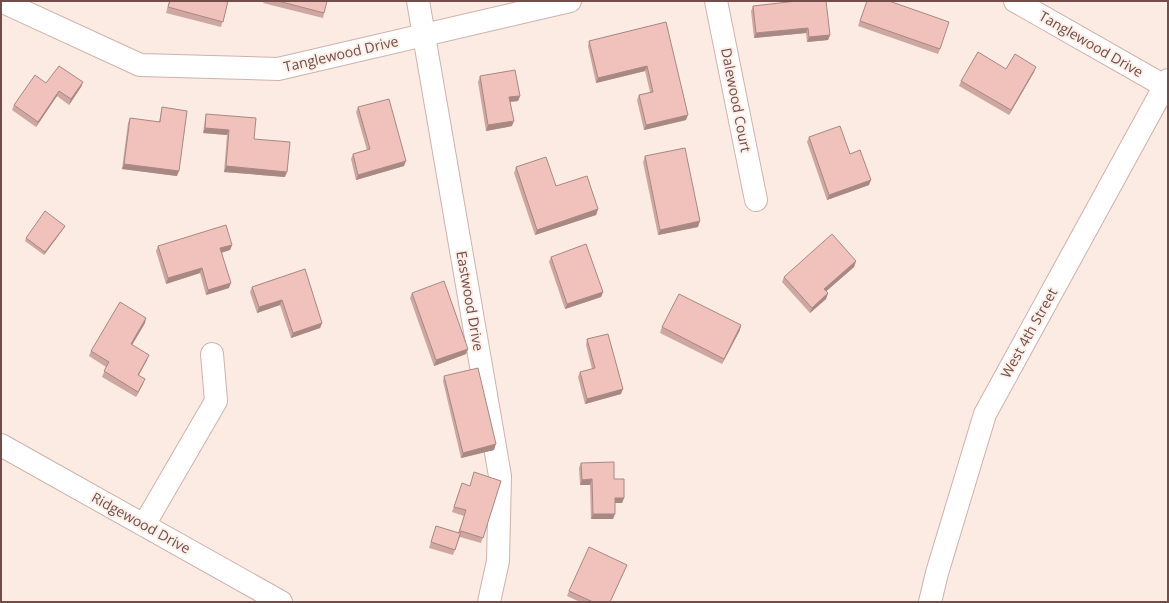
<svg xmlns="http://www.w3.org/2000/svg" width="1169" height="603" font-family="'Open Sans',sans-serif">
  <rect width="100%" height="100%" fill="#fbebe2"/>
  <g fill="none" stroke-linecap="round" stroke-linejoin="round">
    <defs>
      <path id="minor" d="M1,1L140,65L278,69L570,1
        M418,1L500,476L498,561L489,602
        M716,1L756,200
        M1015,1L1168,88
        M1,445L281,602
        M144,525L216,401L212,354
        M930,602L937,573L985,414L1168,80"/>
    </defs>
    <!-- minor casing -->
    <use href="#minor" stroke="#ceb2ac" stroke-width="24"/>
    <!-- minor -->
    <use href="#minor" stroke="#fff" stroke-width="22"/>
  </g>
  <!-- wall -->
  <path fill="#cea7a1" d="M169,1H228L221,27L166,13Z
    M264,1H327L323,18L263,3Z
    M867,1L940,49L938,54L858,26Z
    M753,6L830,35L828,40L807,42L806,33L754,38L751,11Z
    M666,22L686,120L644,130L637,100L639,95L650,92L645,71L596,83L588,46L589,41Z
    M1006,69L1034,72L1009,115L959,86L961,81Z
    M480,76L520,96L518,101L510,102L512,126L486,131L478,82Z
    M83,82L81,87L69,105L57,96L36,127L12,110L14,105L46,83Z
    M162,107L177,176L122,169L128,123L130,118L159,122Z
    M358,107L404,166L356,180L351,159L353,154L367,150L356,112Z
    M206,114L254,139L285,177L224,172L227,135L203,133L205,119Z
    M809,137L850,154L869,185L827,200L807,142Z
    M645,156L698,227L658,235L643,162Z
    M516,167L556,186L598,209L596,215L535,235L514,173Z
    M65,226L64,228L44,255L25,241L26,238Z
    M232,245L230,250L222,252L229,288L206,295L200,273L166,284L156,251L158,246Z
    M551,257L603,292L601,297L565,309L549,262Z
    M856,261L854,267L826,291L828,293L826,299L810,313L782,282L784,277Z
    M305,269L322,323L320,328L291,338L280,305L257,313L250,292L252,287Z
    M412,293L468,349L466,354L434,366L410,298Z
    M145,323L132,345L147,360L139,375L143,384L136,397L102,377L106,367L89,356L91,351Z
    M662,327L740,330L722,364L660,333Z
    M587,339L621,394L585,404L578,377L580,372L592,369L586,345Z
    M444,376L494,450L461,458L443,381Z
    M581,463L614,479L624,498L622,503H615L613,519H591L590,485H580L579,468Z
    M501,481L481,543L460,537L453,555L429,548L436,526L458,533L464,516L452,512L462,483L469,486Z
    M625,570L610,602H580L567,596L569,591Z"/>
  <!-- shaded-wall -->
  <path fill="#a88883" d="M808,28L806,33L754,38L756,33Z
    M830,35L828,40L807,42L809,37Z
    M647,66L645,71L596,83L598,78Z
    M1036,67L1034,72L1009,115L1011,110Z
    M83,82L81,87L69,105L71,99Z
    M59,91L57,96L36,127L38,122Z
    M520,96L518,101L508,102L509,97Z
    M688,115L686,120L644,130L646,125Z
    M514,121L512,126L486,131L488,125Z
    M205,128L229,130L227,135L203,133Z
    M406,161L404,166L356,180L358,175Z
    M124,164L179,171L177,176L122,169Z
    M226,166L287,172L285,177L224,172Z
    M871,180L869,185L827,200L829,195Z
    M598,209L596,215L535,235L537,230Z
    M700,221L698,227L658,235L660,230Z
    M65,226L64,228L44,255L45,252Z
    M232,245L230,250L218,254L220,248Z
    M856,261L854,267L822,295L824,289Z
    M202,268L200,273L166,284L168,278Z
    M231,283L229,288L206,295L208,290Z
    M603,292L601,297L565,309L567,304Z
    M828,293L826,299L810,313L812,308Z
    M282,300L280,305L257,313L259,307Z
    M146,318L145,323L129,350L131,344Z
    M322,323L320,328L291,338L293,333Z
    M741,325L740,330L722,364L724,359Z
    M468,349L466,354L434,366L436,360Z
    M149,355L147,360L136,380L138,375Z
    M145,379L143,384L136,397L138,392Z
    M623,389L621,394L585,404L587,399Z
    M496,444L494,450L461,458L463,453Z
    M592,479L590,485H580L582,480Z
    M615,498H624L622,503H613Z
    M593,514H615L613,519H591Z"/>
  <!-- building -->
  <path fill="#f0c2bb" stroke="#a88883" d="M170,1H228L223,22L168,7Z
    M278,1H327L324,13Z
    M797,1H826L830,35L809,37L808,28L756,33L753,6Z
    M867,1H889L949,22L940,49L860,21Z
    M666,22L688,115L646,125L639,95L653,92L647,66L598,78L589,41Z
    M978,52L1006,69L1015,54L1036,67L1011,110L961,81Z
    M59,66L83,82L71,99L59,91L38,122L14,105L35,75L46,83Z
    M515,70L520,96L509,97L514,121L488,125L480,76Z
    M389,99L406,161L358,175L353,154L370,149L358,107Z
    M162,107L187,111L179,171L124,164L130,118L160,122Z
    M206,114L256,118L254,139L290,142L287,172L226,166L229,130L205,128Z
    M840,126L850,154L860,150L871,180L829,195L809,137Z
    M685,148L700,221L660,230L645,156Z
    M546,157L556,186L587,176L598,209L537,230L516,167Z
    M45,211L65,226L45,252L26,238Z
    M226,225L232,245L220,248L231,283L208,290L202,268L168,278L158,246Z
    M832,234L856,261L824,289L828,293L812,308L784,277Z
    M586,244L603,292L567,304L551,257Z
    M305,269L322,323L293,333L282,300L259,307L252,287Z
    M444,281L468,349L436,360L412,293Z
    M679,294L741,325L724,359L662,327Z
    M120,302L146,318L131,344L149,355L138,375L145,379L138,392L104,371L109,362L91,351Z
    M608,334L623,389L587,399L580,372L595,368L587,339Z
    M478,368L496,444L463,453L444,376Z
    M614,462V479H624V498H615V514H593L592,479L582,480L581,463Z
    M474,472L501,481L483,538L461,531L455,550L431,542L436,526L459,533L466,510L454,507L462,483L470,486Z
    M589,547L627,565L610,602H593L569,591Z"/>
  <g text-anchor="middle" stroke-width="4" stroke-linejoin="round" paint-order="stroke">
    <!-- street labels -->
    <g font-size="14" fill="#724d49" stroke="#fef0e8">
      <text transform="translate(1091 44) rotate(30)" y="5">Tanglewood Drive</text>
      <text transform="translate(341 54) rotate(-13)" y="5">Tanglewood Drive</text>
      <text transform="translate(736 100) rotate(79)" y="5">Dalewood Court</text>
      <text transform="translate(470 301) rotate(80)" y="5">Eastwood Drive</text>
      <text transform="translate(1029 333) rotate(-61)" y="5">West 4th Street</text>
      <text transform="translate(141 523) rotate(29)" y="5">Ridgewood Drive</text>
    </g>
  </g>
  <!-- border -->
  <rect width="1169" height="603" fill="none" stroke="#724d49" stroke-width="4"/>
</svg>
